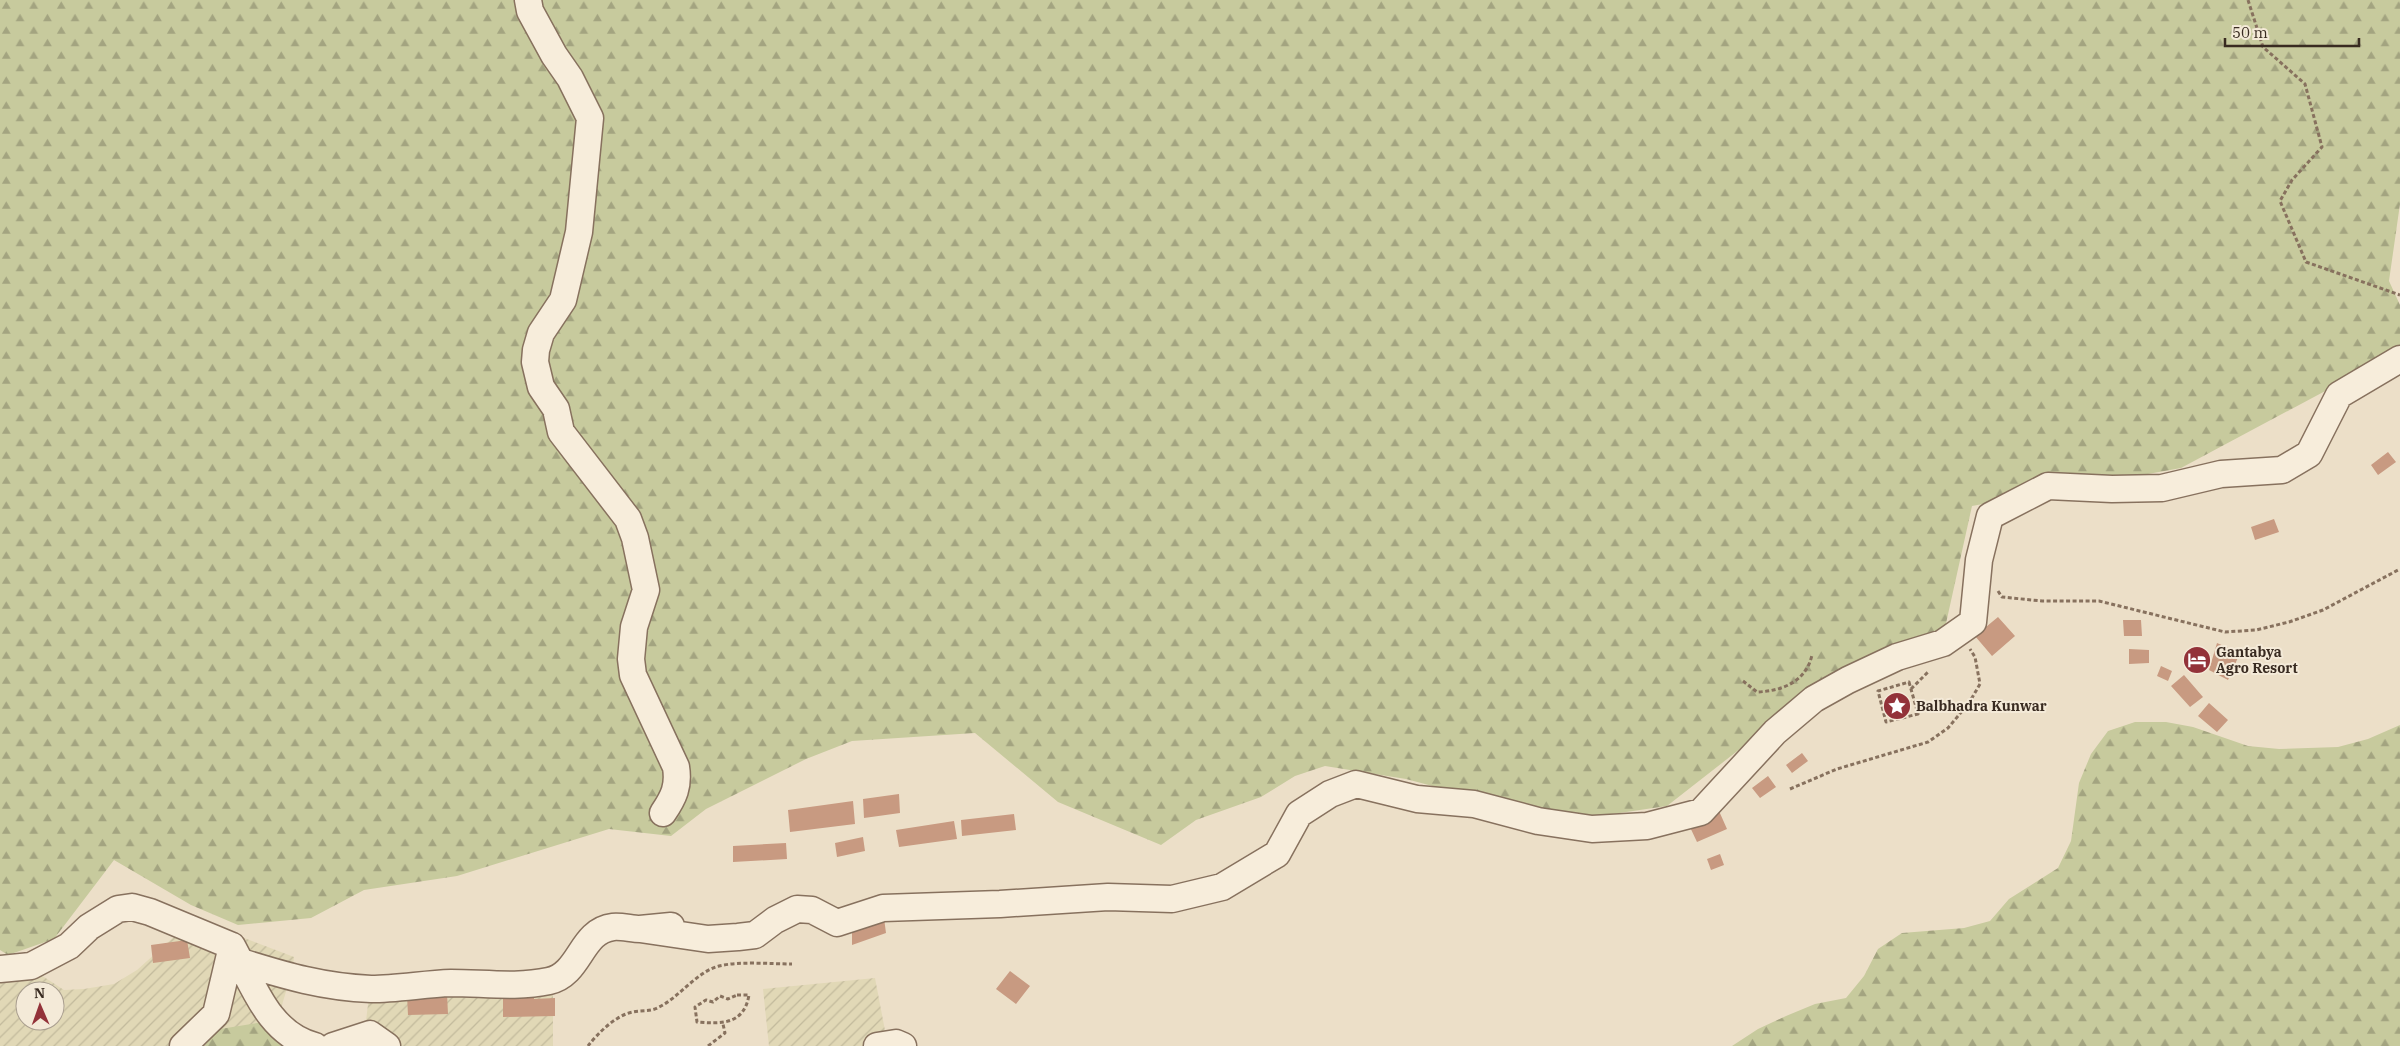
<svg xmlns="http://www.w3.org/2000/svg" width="2400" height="1046" font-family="'IBM Plex Serif',serif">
  <defs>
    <pattern id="farmland-furrows" width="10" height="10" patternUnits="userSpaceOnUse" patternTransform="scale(1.25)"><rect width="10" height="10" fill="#e1d8b6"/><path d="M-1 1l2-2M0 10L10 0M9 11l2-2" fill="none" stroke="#c2ba9c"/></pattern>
    <pattern id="forest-firs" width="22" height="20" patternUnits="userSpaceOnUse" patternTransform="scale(1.25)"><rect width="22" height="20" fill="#c7ca9d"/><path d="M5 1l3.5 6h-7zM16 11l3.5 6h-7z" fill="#a3a480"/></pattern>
  </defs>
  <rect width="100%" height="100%" fill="#ecdfc8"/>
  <!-- farmland -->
  <path fill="url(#farmland-furrows)" fill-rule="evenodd" d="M185,927H215L294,957L293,968L279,1015L252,1046H0V954L44,977L64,990L84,989L114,984L137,970ZM25,991H55V1021H25Z
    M875,978L887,1041L875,1046H769L763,989Z
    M553,981V1046H363L369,996Z"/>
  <!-- forest -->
  <path fill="url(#forest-firs)" d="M0,0H2400V204L2389,281L2400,305V351L2181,468L1972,506L1945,628L1763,731L1667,806L1565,821L1406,779L1325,766L1295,776L1261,797L1196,820L1161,845L1058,802L975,733L852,741L806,759L706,809L671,836L609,829L457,876L364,890L311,918L238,925L191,905L114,860L54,939L8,955L0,950Z
    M2135,722H2166L2193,727L2248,746L2279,749L2338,747L2368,739L2400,725V1046H1732L1758,1029L1786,1016L1815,1004L1846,998L1864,976L1878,949L1902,933L1964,928L1990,921L2009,899L2058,868L2071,841L2079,783L2091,754L2108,731Z
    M264,1022L289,1046H205L214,1030Z"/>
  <!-- building -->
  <path fill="#c89a81" d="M2388,452L2396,462L2378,475L2371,465Z
    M2274,519L2279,532L2255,540L2251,527Z
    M1998,617L2015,636L1992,656L1975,636Z
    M2123,620H2141L2142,636H2124Z
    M2217,643L2240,653L2228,680L2209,670Z
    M2129,649L2149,650V663L2129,664Z
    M2161,666L2172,671L2168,681L2157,676Z
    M2184,675L2203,697L2190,707L2171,686Z
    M2209,703L2228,720L2217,732L2198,716Z
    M1802,753L1808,761L1792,773L1786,765Z
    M1768,776L1776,787L1760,798L1752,788Z
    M899,794L900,813L864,818L863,799Z
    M853,801L855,824L790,832L788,810Z
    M1719,811L1727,829L1697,842L1689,825Z
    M1014,814L1016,830L962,836L961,820Z
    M954,821L957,839L899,847L896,830Z
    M863,837L865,851L837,857L835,843Z
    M786,843L787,859L733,862V846Z
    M1720,854L1724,865L1711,870L1707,859Z
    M884,918L886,933L852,945V932Z
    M187,940L190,958L153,963L151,945Z
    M1010,971L1030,986L1016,1004L996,989Z
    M447,994L448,1014L408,1015L407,995Z
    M534,996V999L555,998V1016L503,1017V997Z"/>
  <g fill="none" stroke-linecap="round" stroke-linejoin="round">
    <defs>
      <path id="minor" d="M528,0L530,11L554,55L570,78L590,118L579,232L563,300L541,333L536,350L535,362L541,387L556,409L561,432L628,519L635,538L646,590L634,627L631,659L633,675L676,767C679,786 674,797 663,813
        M671,926L640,929L708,939L738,937L755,935L775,920L797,909L812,910L837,923L883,908L1000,904L1108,897L1172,899L1222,887L1277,854L1299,814L1330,794L1356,784L1417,799L1474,804L1538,821L1592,829L1647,826L1701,812L1775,732L1814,699L1848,680L1897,657L1943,643L1973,622L1979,560L1990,516L2048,486L2112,489L2162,488L2221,474L2282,470L2309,454L2339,395L2400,359
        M241,962C286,976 323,987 371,989C397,989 424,984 451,983C483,983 517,988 549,981C581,974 580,931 613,927C621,926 632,929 640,929
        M0,969L31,966L69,946L89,927L118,909L132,907L150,912L232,946C253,984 268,1034 315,1046
        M183,1046L216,1014L232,946
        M333,1046L370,1034L387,1046
        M877,1046L896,1043L903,1046"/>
    </defs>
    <!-- minor casing -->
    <use href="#minor" stroke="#87715e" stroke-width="29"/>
    <!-- path -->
    <path stroke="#87715e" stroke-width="3" stroke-dasharray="4 2.5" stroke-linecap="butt" d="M2248,0L2263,47L2305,84L2322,147L2292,180L2280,201L2306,262L2400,295
      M1998,591L2002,597L2042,601H2099L2225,632L2256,630L2289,622L2323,610L2400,569
      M1743,681L1757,692C1782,691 1806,682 1812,655
      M1909,682L1918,714L1886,722L1878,691Z
      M1911,689L1929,671
      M1790,789L1837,769L1928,742L1948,728L1969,703L1980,684L1975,657L1970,649
      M737,995H749C744,1025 721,1024 697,1022L695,1007L706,1000L713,1002L720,996L728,999Z
      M588,1046C598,1033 616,1015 633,1012C642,1010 651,1012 659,1007C680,997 696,972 719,966C740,961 771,964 792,964
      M708,1046L725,1033L723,1024"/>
    <!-- minor -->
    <use href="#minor" stroke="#f7eddb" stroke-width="26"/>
  </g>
  <!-- icons -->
  <defs>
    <symbol id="hotel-disc" viewBox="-11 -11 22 22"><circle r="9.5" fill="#933239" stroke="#f4ead8"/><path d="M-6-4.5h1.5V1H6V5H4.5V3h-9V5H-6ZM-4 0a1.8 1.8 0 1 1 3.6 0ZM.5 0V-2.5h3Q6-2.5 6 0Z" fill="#fff"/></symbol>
    <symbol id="sight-disc" viewBox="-11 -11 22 22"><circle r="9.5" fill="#933239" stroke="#f4ead8"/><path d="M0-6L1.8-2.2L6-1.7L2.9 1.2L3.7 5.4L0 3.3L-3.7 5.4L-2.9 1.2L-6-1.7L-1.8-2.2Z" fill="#fff"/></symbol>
  </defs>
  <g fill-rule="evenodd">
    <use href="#hotel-disc" x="2181" y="644" width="32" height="32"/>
    <use href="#sight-disc" x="1881" y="690" width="32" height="32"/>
  </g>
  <g text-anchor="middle" stroke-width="4" stroke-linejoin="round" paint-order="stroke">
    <!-- poi labels -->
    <g font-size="14" font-weight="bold" fill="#392b21" stroke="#f4ead8" text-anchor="start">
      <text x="2216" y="657">Gantabya<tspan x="2216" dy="16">Agro Resort</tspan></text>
      <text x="1916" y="711">Balbhadra Kunwar</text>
    </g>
  </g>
  <!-- north arrow -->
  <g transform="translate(40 1006) rotate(358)"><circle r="24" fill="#f4ead8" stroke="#a99e8f"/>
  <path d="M0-4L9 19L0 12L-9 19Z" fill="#933239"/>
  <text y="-8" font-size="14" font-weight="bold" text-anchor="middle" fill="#392b21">N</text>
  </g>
  <!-- scale -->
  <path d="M2225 38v8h134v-8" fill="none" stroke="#392b21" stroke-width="2.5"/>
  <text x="2232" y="38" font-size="15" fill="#392b21" stroke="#f4ead8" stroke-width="4" paint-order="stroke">50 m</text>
</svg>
